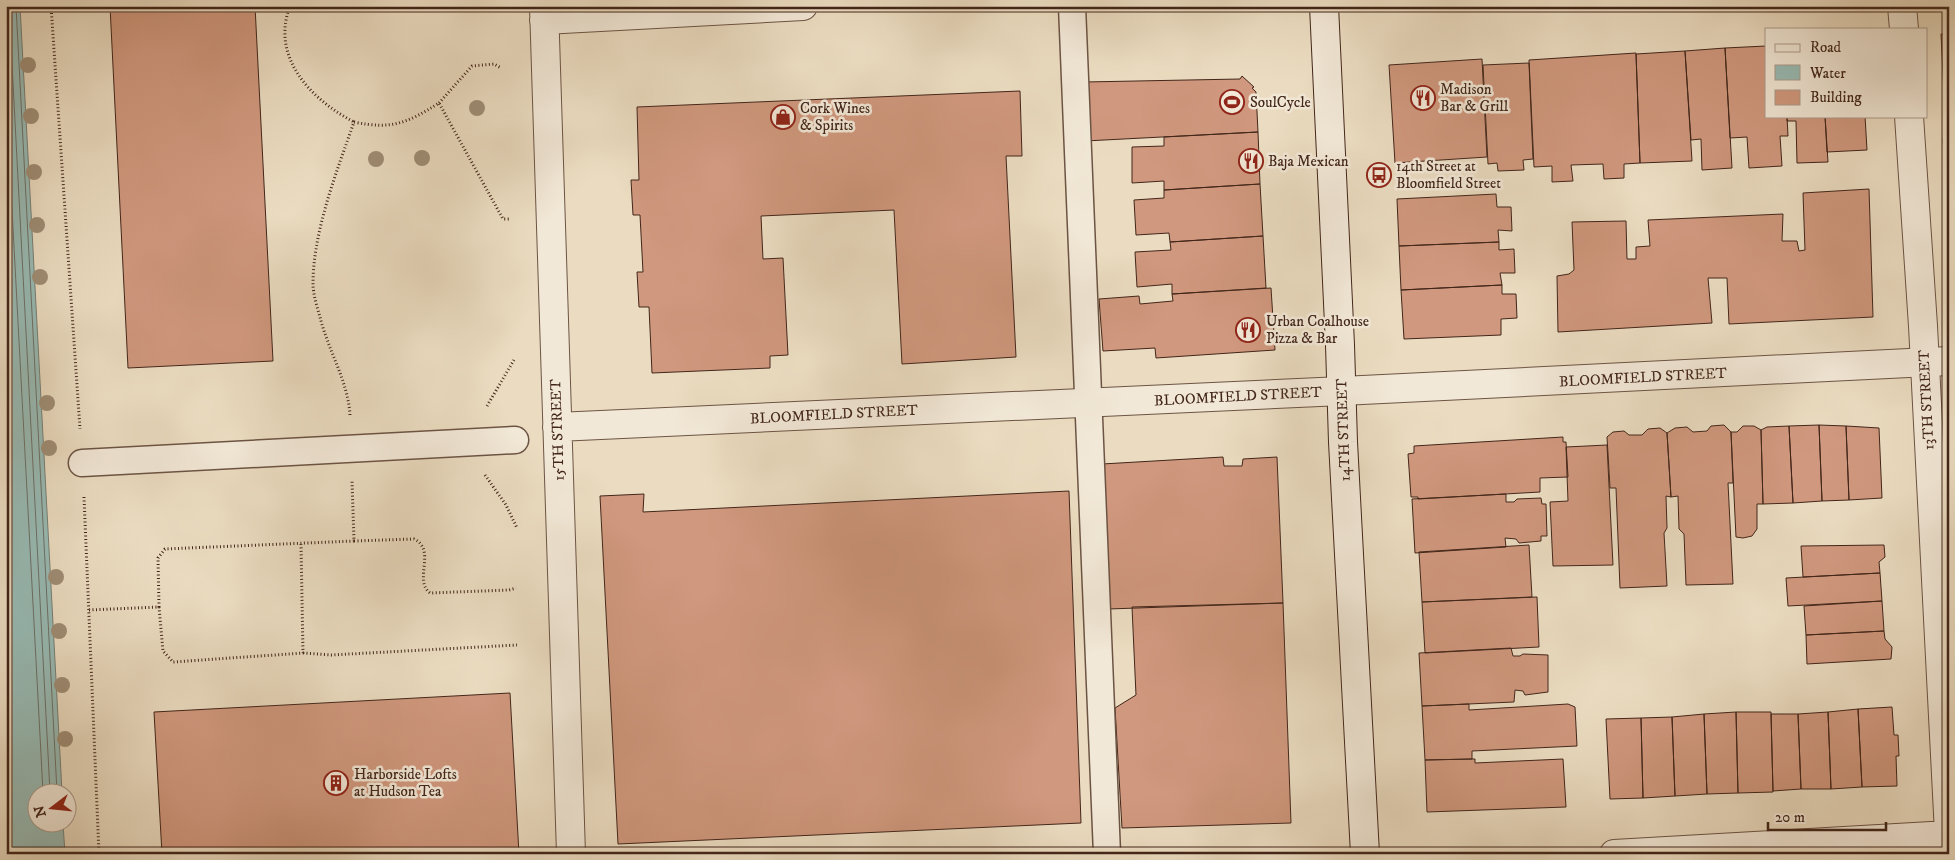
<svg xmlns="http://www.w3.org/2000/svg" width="1955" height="860" font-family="'IM FELL DW Pica',serif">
  <rect width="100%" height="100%" fill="#ebdcc1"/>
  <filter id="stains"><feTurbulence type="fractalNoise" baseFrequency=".004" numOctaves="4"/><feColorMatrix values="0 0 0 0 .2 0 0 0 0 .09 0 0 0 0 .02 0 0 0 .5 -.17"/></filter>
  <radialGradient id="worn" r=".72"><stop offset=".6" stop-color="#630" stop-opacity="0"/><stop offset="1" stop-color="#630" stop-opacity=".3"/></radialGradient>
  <!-- water -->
  <path fill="#98bbb5" stroke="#767f77" d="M6,6H20L62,792H38V822L63,823L65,854H6Z"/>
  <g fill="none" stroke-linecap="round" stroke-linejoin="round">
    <!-- shore -->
    <path stroke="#6d7068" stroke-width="1" d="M9,6L50,792
      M16,6L57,792
      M6,96L43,792"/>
  </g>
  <!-- building -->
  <path fill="#d0987e" stroke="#42261a" d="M110,6H255L273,361L128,368Z
    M1941,34H1949L1948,165L1946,154L1944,155L1943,139H1945L1946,135Z
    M1766,46V116H1787L1788,136H1780L1782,166L1749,168L1747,137L1730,138L1725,48Z
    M1725,48L1732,168L1702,170L1701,139L1691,140L1685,51Z
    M1685,51L1692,161L1640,163L1636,54Z
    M1636,53L1640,163L1624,164V178L1604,179L1603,164L1571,165L1573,181L1552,182V166L1534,167L1529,60Z
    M1482,59L1487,157L1395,163L1389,65Z
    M1529,63L1533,159L1523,160L1524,170L1498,171L1497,163L1488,164L1483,65Z
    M1242,76L1254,87L1252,88L1256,92L1258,132L1085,141L1084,82L1240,79Z
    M1020,91L1022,156H1006L1016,357L902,364L894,210L761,216L763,259L783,258L788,355L770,356V368L652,373L649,307H639L637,272H643L640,215H633L631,180H639L637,107Z
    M1787,116H1825L1828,162L1797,163L1796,121H1787Z
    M1825,116H1865L1867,150L1827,152Z
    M1258,132L1260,184L1164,190V181L1132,183V147L1164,146V137Z
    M1260,184L1263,236L1170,242L1169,233L1136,235L1134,200L1164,198V190Z
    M1949,188V210L1945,205L1944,193Z
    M1869,189L1873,317L1729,324L1727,278H1708L1712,323L1558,332L1557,276L1569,274L1574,270L1572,222L1626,221L1627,259H1636V247L1650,246L1648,220L1783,214L1782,241H1797L1799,251L1805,250L1803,193Z
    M1496,194L1497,207H1511L1512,231L1498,230L1499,242L1399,246L1397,199Z
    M1263,236L1266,288L1172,294V284L1137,287L1135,252L1171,250L1170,242Z
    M1499,242V250L1514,249L1515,273H1500L1502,285L1401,290L1399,246Z
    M1502,285V294H1516L1517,318L1501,319V335L1404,339L1401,290Z
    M1271,288L1275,350L1156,358L1155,348L1103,351L1099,299L1139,296L1140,304L1173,301L1172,294Z
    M1724,425L1731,432L1733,483H1728L1733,584L1686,585L1684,534L1679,529L1678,496L1671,497L1667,433L1675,428L1687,427L1693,432L1707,431L1711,426Z
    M1819,425L1822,501L1793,503L1789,426Z
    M1819,425L1846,426L1849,500L1822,501Z
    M1743,426H1754L1761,430L1763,504H1757V529L1752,536L1743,538L1736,537L1731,432H1737Z
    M1789,426L1793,503L1763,504L1761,430L1767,427Z
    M1846,426L1879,428L1882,498L1849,500Z
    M1660,428L1667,433L1671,497L1666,496L1667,528L1664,533L1667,586L1620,588L1616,488H1610L1607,437L1613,432L1624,431L1629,435H1642L1648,429Z
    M1563,437V442H1566L1568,477L1540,478V492L1418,499V497H1411L1408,454L1414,453V446Z
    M1607,445L1613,565L1553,566L1550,502L1568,501L1566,447Z
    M1223,457L1224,466H1242L1243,459L1277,457L1283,603L1108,609L1102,464Z
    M1069,491L1081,823L618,844L600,496L644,494L643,512Z
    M1506,494V502H1514L1517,499L1541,498L1542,504H1546L1547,536H1541V541L1519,543L1516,539L1505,538L1506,547L1415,553L1412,499Z
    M1529,545L1532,597L1422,602L1419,552Z
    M1884,545L1885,557L1879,562L1880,573L1803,577L1801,546Z
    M1880,573L1882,601L1788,606L1786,578Z
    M1537,597L1539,647L1425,653L1422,602Z
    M1882,601L1884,631L1806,635L1804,606Z
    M1283,603L1291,823L1122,828L1115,708L1136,695L1132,607Z
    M1884,631L1885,639L1892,647L1891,659L1807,664L1806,635Z
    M1511,648L1513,656H1520L1523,654L1548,655V692L1525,695L1523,691L1515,690L1514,702L1422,706L1419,653Z
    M510,693L519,854H162L154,712Z
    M1469,704V710L1568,704L1575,707L1577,746L1472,751V759L1425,760L1422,706Z
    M1892,707L1894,735H1898L1899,756H1896L1897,786L1862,787L1858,709Z
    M1858,709L1862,787L1831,789L1828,712Z
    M1736,712H1771L1773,792L1738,793Z
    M1736,712L1738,793L1707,794L1704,714Z
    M1828,712L1831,789H1801L1798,714Z
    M1704,714L1707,794L1675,796L1672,717Z
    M1771,714H1798L1801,789L1773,791Z
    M1672,717L1675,796L1643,798L1641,718Z
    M1641,718L1643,798L1610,799L1606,719Z
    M1472,759H1475V763L1563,759L1566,807L1427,812L1425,760Z"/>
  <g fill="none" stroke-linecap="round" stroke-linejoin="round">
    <defs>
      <path id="pedestrian" d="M1072,6L1107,854
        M82,463L515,440"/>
      <path id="minor" d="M544,6L571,854
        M1902,6L1904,29
        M544,20L803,6
        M1909,116L1923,326L1949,833
        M557,427L1342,391
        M1614,854L1949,835"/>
      <path id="tertiary" d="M1342,391L1949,361"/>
      <path id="secondary" d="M1324,6L1340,345L1343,442L1365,854"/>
    </defs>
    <!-- pedestrian casing -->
    <use href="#pedestrian" stroke="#6c5444" stroke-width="29"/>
    <!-- minor casing -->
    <use href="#minor" stroke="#6c5444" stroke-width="30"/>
    <!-- tertiary casing -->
    <use href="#tertiary" stroke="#6c5444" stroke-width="30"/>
    <!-- secondary casing -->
    <use href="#secondary" stroke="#42261a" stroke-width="30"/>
    <!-- path -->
    <path stroke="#42261a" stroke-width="3" stroke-dasharray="1 2.5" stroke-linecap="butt" d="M51,6L80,429
      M290,6C270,58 312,100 354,122
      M439,103L472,66L494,64L501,68
      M487,406L514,360
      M350,415C348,381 328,350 320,317C317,307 313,294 313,284C313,231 337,171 354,122C392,130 407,123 439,103L503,219H511
      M485,475L506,505L517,528
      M84,497L99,854
      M354,541L414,539C437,550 413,580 430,593L509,590L516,588
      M159,607L163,651L173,662L303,653L301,544
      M89,610L159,607L158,558L165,549L354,541L352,481
      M303,653L331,655L517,645"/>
    <!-- pedestrian -->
    <use href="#pedestrian" stroke="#f2e8d7" stroke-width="26"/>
    <!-- minor -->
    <use href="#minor" stroke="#f2e8d7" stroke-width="28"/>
    <!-- tertiary -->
    <use href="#tertiary" stroke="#f2e8d7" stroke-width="28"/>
    <!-- secondary -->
    <use href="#secondary" stroke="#f2e8d7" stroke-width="28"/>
  </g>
  <!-- trees -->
  <g fill="#9f8d75">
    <circle cx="28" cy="65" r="8"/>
    <circle cx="477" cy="108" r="8"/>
    <circle cx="31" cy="116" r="8"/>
    <circle cx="422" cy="158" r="8"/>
    <circle cx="376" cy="159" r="8"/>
    <circle cx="34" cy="172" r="8"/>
    <circle cx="37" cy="225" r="8"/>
    <circle cx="40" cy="277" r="8"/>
    <circle cx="47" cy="403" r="8"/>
    <circle cx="49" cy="448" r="8"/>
    <circle cx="56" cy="577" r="8"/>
    <circle cx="59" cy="631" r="8"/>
    <circle cx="62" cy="685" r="8"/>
    <circle cx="65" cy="739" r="8"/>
  </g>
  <!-- icons -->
  <defs>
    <symbol id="restaurant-ring" viewBox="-11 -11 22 22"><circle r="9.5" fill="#f2e8d7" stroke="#8f2418" stroke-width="1.5"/><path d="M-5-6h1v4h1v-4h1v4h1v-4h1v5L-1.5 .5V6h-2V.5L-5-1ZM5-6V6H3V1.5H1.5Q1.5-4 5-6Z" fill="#8f2418"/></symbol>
    <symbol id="stadium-ring" viewBox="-11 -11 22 22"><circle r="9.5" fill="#f2e8d7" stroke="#8f2418" stroke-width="1.5"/><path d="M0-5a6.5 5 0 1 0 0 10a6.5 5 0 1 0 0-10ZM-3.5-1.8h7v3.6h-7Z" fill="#8f2418"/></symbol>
    <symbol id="shop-ring" viewBox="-11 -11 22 22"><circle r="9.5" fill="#f2e8d7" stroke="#8f2418" stroke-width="1.5"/><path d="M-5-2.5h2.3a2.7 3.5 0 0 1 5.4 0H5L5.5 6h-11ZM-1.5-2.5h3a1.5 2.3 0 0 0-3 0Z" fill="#8f2418"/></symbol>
    <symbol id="bus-ring" viewBox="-11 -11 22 22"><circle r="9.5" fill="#f2e8d7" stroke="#8f2418" stroke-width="1.5"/><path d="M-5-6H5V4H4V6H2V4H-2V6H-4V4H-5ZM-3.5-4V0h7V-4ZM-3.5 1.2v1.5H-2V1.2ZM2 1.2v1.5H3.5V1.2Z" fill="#8f2418"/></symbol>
    <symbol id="building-ring" viewBox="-11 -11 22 22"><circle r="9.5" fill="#f2e8d7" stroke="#8f2418" stroke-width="1.5"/><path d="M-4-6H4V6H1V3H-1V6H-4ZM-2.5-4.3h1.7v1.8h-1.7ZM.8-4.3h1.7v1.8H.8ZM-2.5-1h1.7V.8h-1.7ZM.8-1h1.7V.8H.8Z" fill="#8f2418"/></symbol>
  </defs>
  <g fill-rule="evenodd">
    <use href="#restaurant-ring" x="1409" y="84" width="28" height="28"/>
    <use href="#stadium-ring" x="1218" y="88" width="28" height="28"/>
    <use href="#shop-ring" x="769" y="103" width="28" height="28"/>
    <use href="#restaurant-ring" x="1237" y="147" width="28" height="28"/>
    <use href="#bus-ring" x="1365" y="161" width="28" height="28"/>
    <use href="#restaurant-ring" x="1234" y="316" width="28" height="28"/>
    <use href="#building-ring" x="322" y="769" width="28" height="28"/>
  </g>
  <g text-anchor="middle" stroke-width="5" stroke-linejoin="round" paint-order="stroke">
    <!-- poi labels -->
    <g font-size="15" fill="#42261a" stroke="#f2e8d7" text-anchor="start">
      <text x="1440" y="94">Madison<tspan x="1440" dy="17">Bar &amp; Grill</tspan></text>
      <text x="1250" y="107">SoulCycle</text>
      <text x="800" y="113">Cork Wines<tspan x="800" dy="17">&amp; Spirits</tspan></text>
      <text x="1268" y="166">Baja Mexican</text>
      <text x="1396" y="171">14th Street at<tspan x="1396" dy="17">Bloomfield Street</tspan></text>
      <text x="1266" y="326">Urban Coalhouse<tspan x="1266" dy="17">Pizza &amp; Bar</tspan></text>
      <text x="354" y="779">Harborside Lofts<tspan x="354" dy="17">at Hudson Tea</tspan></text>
    </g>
    <!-- street labels -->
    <g font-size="15" fill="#42261a" stroke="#f2e8d7">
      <text transform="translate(1643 377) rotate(-3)" y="5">BLOOMFIELD STREET</text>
      <text transform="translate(1238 396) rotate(-3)" y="5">BLOOMFIELD STREET</text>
      <text transform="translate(1926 400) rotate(-93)" y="5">13TH STREET</text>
      <text transform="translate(834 414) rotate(-3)" y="5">BLOOMFIELD STREET</text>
      <text transform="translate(557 430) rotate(-92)" y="5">15TH STREET</text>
      <text transform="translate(1343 430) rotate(-92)" y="5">14TH STREET</text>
    </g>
  </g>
  <!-- margin -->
  <rect width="1955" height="860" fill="none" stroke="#ebdcc1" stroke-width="25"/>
  <rect x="8" y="8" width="1940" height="845" fill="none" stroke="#42261a" stroke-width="2.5"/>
  <rect x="12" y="12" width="1930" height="835" fill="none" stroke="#42261a"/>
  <!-- legend -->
  <rect x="1765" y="28" width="162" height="90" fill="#f2e8d7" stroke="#ac9a8b"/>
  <rect x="1775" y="44" width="25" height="8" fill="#f2e8d7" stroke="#ac9a8b"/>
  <text x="1810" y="52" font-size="15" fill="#42261a">Road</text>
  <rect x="1775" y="65" width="25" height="15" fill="#98bbb5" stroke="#ac9a8b"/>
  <text x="1810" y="78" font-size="15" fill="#42261a">Water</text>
  <rect x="1775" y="90" width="25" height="15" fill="#d0987e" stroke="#ac9a8b"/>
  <text x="1810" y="102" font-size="15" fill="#42261a">Building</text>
  <!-- north arrow -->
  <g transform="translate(52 808) rotate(254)"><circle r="24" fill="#f2e8d7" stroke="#ac9a8b"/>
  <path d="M0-4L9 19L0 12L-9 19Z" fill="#8f2418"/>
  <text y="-8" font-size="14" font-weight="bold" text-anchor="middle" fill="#42261a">N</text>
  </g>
  <!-- scale -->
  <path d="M1768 822v8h118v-8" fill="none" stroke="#42261a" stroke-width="2.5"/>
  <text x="1775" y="822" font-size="15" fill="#42261a" stroke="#f2e8d7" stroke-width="4" paint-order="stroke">20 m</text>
  <rect width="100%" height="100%" filter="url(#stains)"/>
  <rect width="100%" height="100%" fill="url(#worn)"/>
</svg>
